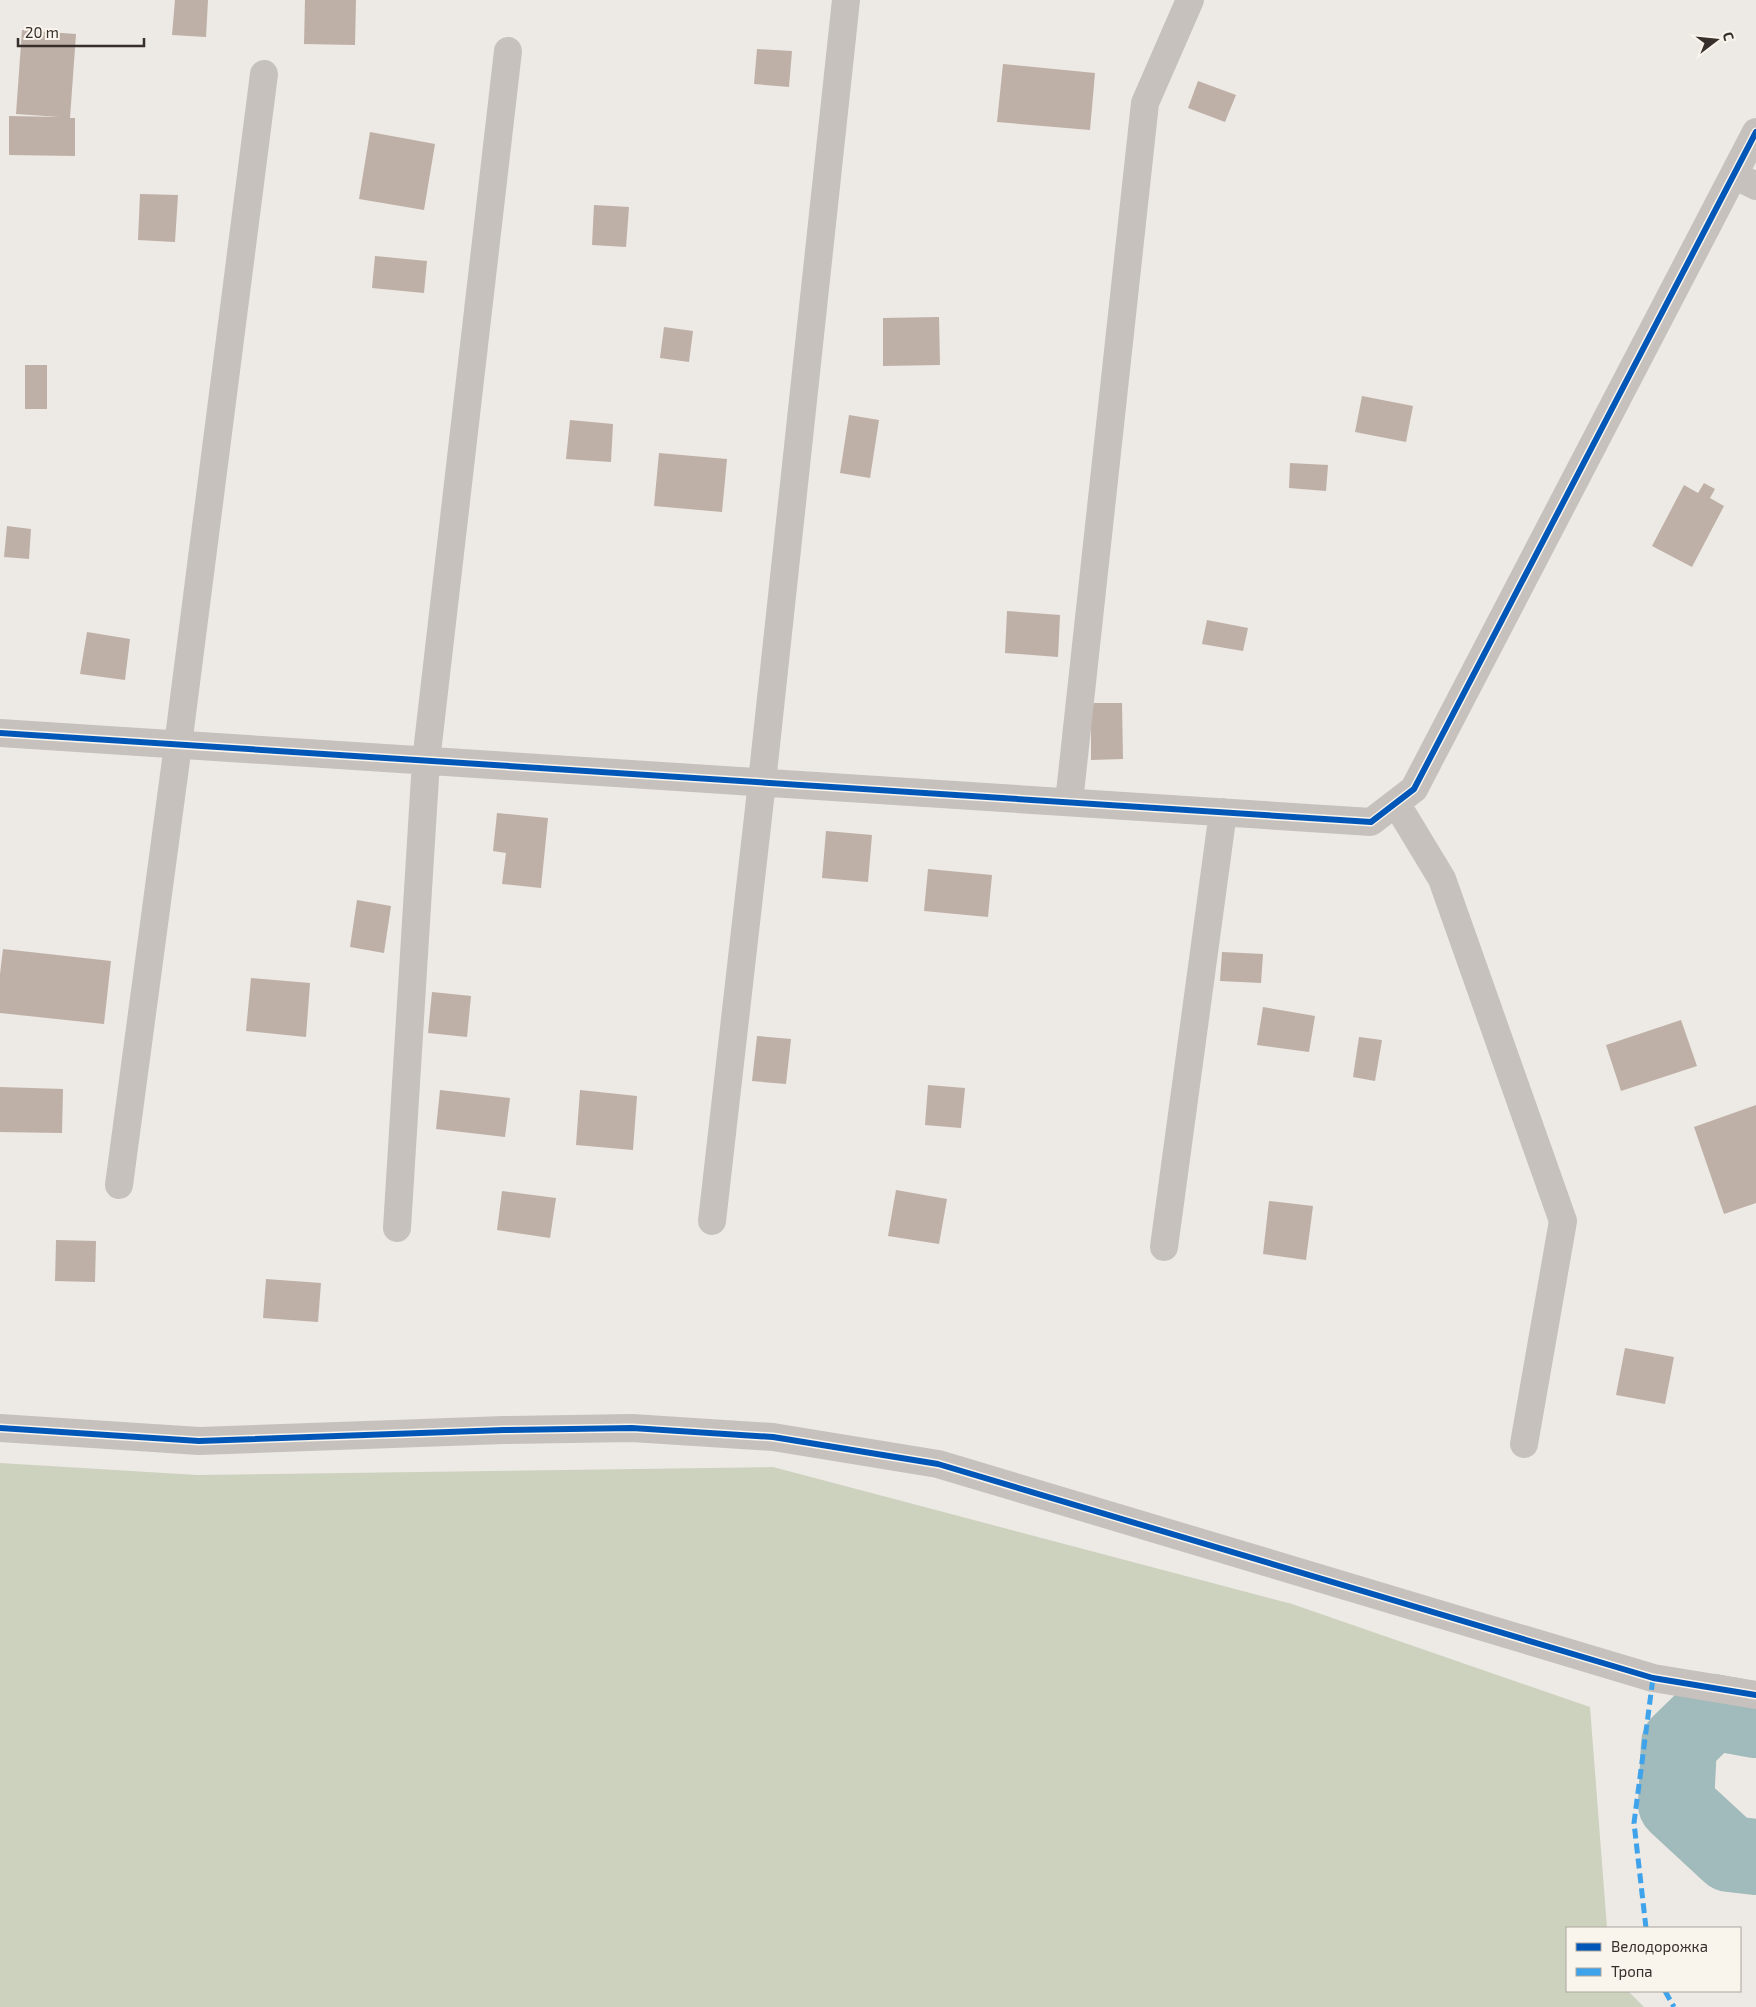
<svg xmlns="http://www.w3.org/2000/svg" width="1756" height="2007" font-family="'Exo 2',sans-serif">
  <rect width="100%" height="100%" fill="#ede9e4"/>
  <!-- green -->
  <path fill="#cdd2bf" d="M0,1463L197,1475L773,1467L1292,1604L1590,1707L1607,1928H1567V1991H1628L1644,2007H0Z"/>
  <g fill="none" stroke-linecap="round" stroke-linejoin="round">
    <!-- river -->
    <path stroke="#a1babc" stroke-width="76" d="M1756,1720L1712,1712L1679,1744L1676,1804L1730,1854L1756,1857"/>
  </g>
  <!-- building -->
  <path fill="#bfb0a7" d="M175,0H208L206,37L172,35Z
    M305,0H356L355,45L304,44Z
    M22,30L76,34L70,118H75V156L9,155V116L60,117L16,114Z
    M757,49L792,51L789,87L754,84Z
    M1003,64L1095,73L1090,130L997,122Z
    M1198,81L1236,95L1225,122L1188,108Z
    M370,132L435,144L424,210L359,199Z
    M140,194L178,195L175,242L138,240Z
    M594,205L629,207L626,247L592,245Z
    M375,256L427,261L424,293L372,288Z
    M939,317L940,365L883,366V318Z
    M664,327L693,331L689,362L660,358Z
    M25,365H47V409H25Z
    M1362,396L1413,406L1406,442L1355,432Z
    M849,415L879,420L870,478L840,473Z
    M570,420L613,424L611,462L566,459Z
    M659,453L727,459L722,512L654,506Z
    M1290,463L1328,465L1326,491L1289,488Z
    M1704,483L1715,489L1710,498L1724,506L1692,567L1652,546L1684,485L1698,493Z
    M7,526L31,529L29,559L4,557Z
    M1007,611L1060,615L1058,657L1005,653Z
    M1207,620L1248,628L1243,651L1202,644Z
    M87,632L130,639L125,680L80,674Z
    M1091,703H1122L1123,759L1091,760Z
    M497,813L548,818L541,888L502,884L506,853L493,851Z
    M826,831L872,835L868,882L822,878Z
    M928,869L992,875L988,917L924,911Z
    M357,900L391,906L384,953L350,947Z
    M3,949L111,961L104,1024L0,1013V974Z
    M1222,952L1263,954L1261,983L1220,981Z
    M251,978L310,983L306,1037L246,1031Z
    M432,992L471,996L467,1037L428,1033Z
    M1263,1007L1315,1016L1309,1052L1257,1045Z
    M1681,1020L1697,1066L1621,1091L1606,1045Z
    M757,1036L791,1039L786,1084L752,1081Z
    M1359,1037L1382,1040L1375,1081L1353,1077Z
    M928,1085L965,1088L961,1128L925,1125Z
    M0,1087L63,1089L62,1133L0,1132Z
    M440,1090L510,1098L505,1137L436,1129Z
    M580,1090L637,1096L633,1150L576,1145Z
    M1756,1105V1203L1724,1214L1694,1127Z
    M896,1190L947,1199L939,1244L888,1236Z
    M502,1191L556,1198L550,1238L497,1230Z
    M1269,1201L1313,1206L1306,1260L1263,1254Z
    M56,1240L96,1241L95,1282L55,1281Z
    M266,1279L321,1283L318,1322L263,1318Z
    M1625,1348L1674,1357L1665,1404L1616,1395Z"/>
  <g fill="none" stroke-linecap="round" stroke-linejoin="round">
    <!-- minor -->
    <path stroke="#c6c1bc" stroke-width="28" d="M1734,175L1756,186
      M0,733L1371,822L1414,789L1756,132
      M1069,802L1145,103L1190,0
      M1396,803L1442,879L1563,1221L1524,1444
      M119,1185L178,745L264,74
      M712,1221L762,782L846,0
      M397,1228L426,761L508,51
      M1164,1247L1223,812
      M0,1428L199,1441L504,1430L632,1428L773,1437L938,1464L1653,1678L1756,1695"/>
    <!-- quiet -->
    <path stroke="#3fa3eb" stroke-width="5" stroke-dasharray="10 5" stroke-linecap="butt" d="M1646,1928L1634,1823L1653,1678
      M1665,1991L1674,2007"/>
    <defs>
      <path id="cycleway" d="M0,733L1371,822L1414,789L1756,132
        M0,1428L199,1441L504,1430L632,1428L773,1437L938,1464L1653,1678L1756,1695"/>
    </defs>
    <!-- cycleway casing -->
    <use href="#cycleway" stroke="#f9f4ec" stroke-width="9"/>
    <!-- cycleway -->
    <use href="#cycleway" stroke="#0057b8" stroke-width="6"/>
  </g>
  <!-- legend -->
  <rect x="1566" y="1927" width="175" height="65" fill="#f9f4ec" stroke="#aba59f"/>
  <rect x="1576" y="1943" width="25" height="8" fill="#0057b8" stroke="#aba59f"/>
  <text x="1611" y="1952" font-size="15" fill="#372f2b">Велодорожка</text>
  <rect x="1576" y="1968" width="25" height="8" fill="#3fa3eb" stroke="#aba59f"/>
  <text x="1611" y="1977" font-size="15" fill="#372f2b">Тропа</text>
  <!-- north arrow -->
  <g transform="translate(1716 40) rotate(74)" stroke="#f9f4ec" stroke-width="4" paint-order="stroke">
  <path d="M0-4L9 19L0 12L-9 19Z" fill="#372f2b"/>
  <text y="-8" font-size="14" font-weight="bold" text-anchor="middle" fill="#372f2b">С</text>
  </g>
  <!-- scale -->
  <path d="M18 38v8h126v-8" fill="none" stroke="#372f2b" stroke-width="2.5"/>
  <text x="25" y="38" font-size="15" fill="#372f2b" stroke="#f9f4ec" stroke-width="4" paint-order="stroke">20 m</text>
</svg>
